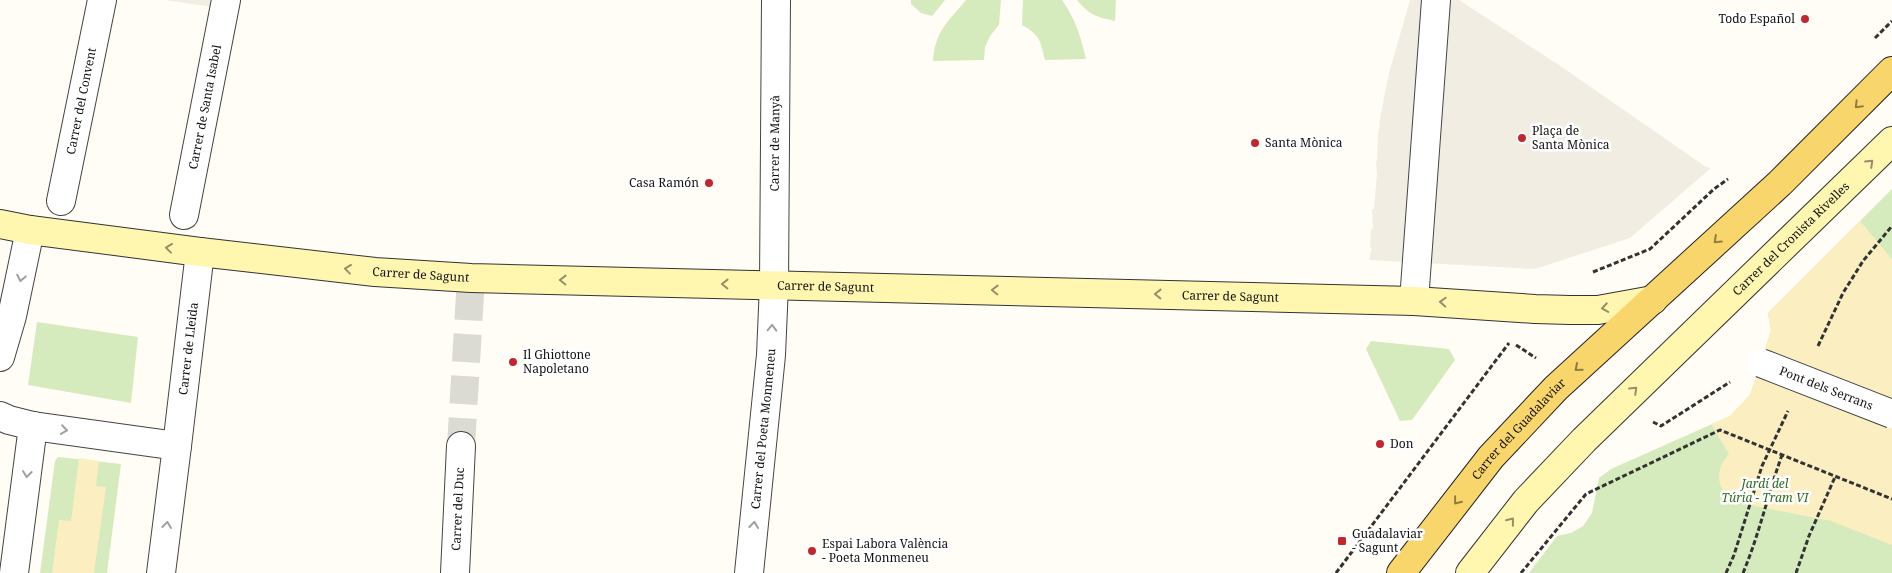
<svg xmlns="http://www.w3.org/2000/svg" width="1892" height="573" font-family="'Noto Serif',serif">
  <rect width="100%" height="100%" fill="#fffdf5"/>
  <!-- green -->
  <path fill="#d5ebbd" d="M911,0H945L932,16L921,13L911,4Z
    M966,0H1001L999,25L990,36L985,47L984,60L933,61C935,31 948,22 966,0Z
    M1023,0H1062C1075,18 1081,37 1086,59L1045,60C1040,40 1040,35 1022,25Z
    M1077,0H1116L1115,21C1097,17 1089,15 1077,0Z
    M1892,189V573H1529L1557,536L1571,533L1583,526L1592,513L1599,478L1611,469L1730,416L1750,395L1771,331L1768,313Z
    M37,322L138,337L131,403L28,385Z
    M1371,341L1449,349L1455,360L1412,420L1400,421L1366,349Z
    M58,457L121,464L107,573H40L55,461Z"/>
  <!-- sand -->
  <path fill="#fbeec1" d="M1860,221L1892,259V545L1831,521L1735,502C1716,490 1714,470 1729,454L1711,424L1730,416L1750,395L1771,331L1768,313Z
    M79,458L99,461L96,486L106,487L94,573H52L59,520L71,521Z"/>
  <!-- plaza -->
  <path fill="#f1ede2" d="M165,0H214L213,7Z
    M1410,0H1459L1562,67L1706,167L1711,168L1630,238L1535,269L1369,260L1372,248H1370L1371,229H1373L1372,209H1374L1377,174L1376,161H1377L1378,133L1380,125L1379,124L1389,73Z"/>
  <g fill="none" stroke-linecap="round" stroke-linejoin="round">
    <!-- street-tunnel -->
    <path stroke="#dbdad3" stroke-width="28" stroke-dasharray="28 14" stroke-linecap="butt" d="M461,446L471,278"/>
    <defs>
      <g id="street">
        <path id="s1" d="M61,201L102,0"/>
        <path id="s2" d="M184,215L226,0"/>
        <path d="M1414,301L1436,0"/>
        <path d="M0,357L12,316L30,230"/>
        <path d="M0,416L9,420L33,426L177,446"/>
        <path d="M14,573L33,426"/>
        <path id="s3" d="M161,573L177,446L200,252"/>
        <path id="s4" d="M455,573L461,446"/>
        <path id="s5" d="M749,573L771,355L774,285L776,0"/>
      </g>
      <g id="secondary">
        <path id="s6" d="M0,224L30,230L200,252L375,272L471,278L1414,301L1535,309L1570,310H1598L1653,300"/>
        <path id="s7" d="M1470,573L1526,501L1584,440L1892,141"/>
      </g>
      <g id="primary">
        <path id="s8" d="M1401,573L1491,457L1556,388L1780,183L1892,71"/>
      </g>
    </defs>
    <!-- street casing -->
    <use href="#street" stroke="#444" stroke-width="30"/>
    <!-- secondary casing -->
    <use href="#secondary" stroke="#333" stroke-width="30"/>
    <!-- primary casing -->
    <use href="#primary" stroke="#222" stroke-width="30"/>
    <!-- path -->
    <path stroke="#333" stroke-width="3" stroke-dasharray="5 2.5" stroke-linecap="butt" d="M1875,38L1892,21
      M1593,272L1650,249L1714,189L1728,179
      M1516,345L1536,358
      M1818,346L1843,293L1863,261L1892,226
      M1653,422L1661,426L1730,382
      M1336,573L1509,343
      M1521,573L1586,494L1720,430L1892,499
      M1726,573L1734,555L1762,466L1788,411
      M1743,573C1759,535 1768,494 1782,455
      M1796,573L1809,536L1835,477"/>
    <!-- street -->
    <use href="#street" stroke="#fff" stroke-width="28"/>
    <!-- secondary -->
    <use href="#secondary" stroke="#fff6b0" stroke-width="28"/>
    <!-- primary -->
    <use href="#primary" stroke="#f9d66b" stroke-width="28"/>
    <defs>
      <g id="street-bridge">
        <path id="s9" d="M1761,363L1892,414"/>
      </g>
    </defs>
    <!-- street-bridge casing -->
    <use href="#street-bridge" stroke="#444" stroke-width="30" stroke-linecap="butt"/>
    <!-- street-bridge -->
    <use href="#street-bridge" stroke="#fff" stroke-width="28"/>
  </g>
  <!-- one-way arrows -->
  <defs><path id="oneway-chevron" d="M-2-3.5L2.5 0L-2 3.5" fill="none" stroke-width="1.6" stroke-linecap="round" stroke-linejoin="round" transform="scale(1.25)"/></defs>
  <g stroke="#917d42">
    <use href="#oneway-chevron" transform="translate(1858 105) rotate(135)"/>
    <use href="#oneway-chevron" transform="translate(1717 240) rotate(137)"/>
    <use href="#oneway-chevron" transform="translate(1578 368) rotate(139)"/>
    <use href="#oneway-chevron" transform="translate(1457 501) rotate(128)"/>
  </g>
  <g stroke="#948f68">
    <use href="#oneway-chevron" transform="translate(1870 163) rotate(-44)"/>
    <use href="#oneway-chevron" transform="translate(169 248) rotate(-173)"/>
    <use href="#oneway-chevron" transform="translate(348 269) rotate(-173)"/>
    <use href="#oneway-chevron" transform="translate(563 280) rotate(-179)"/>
    <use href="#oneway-chevron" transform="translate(725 284) rotate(-179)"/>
    <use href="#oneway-chevron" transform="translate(995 290) rotate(-179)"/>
    <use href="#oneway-chevron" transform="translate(1158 294) rotate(-179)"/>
    <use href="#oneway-chevron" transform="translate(1443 302) rotate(-177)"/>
    <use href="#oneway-chevron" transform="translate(1605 308) rotate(171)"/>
    <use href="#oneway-chevron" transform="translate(1634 390) rotate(-44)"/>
    <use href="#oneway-chevron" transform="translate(1511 521) rotate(-52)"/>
  </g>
  <g stroke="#a0a0a0">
    <use href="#oneway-chevron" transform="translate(21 278) rotate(101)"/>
    <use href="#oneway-chevron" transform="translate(772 328) rotate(-88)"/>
    <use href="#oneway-chevron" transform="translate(64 430) rotate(8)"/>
    <use href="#oneway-chevron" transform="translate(27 474) rotate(97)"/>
    <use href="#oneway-chevron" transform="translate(167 525) rotate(-83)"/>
    <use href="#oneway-chevron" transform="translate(754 525) rotate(-84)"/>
  </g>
  <!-- markers -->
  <g fill="#c4262e" stroke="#fff" stroke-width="2">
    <circle cx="1805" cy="19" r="5"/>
    <circle cx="1522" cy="138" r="5"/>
    <circle cx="1255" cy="143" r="5"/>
    <circle cx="709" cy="183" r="5"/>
    <circle cx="513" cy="362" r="5"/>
    <circle cx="1380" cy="444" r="5"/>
    <rect x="1337" y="536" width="10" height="10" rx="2.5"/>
    <circle cx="812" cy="551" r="5"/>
  </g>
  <g text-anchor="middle" stroke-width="5" stroke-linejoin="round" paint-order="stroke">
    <!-- poi labels -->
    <g font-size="12" fill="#111" stroke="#fff" text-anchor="start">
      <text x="1795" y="23" text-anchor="end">Todo Español</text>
      <text x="1532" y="135">Plaça de<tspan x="1532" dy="14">Santa Mònica</tspan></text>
      <text x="1265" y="147">Santa Mònica</text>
      <text x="699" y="187" text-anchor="end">Casa Ramón</text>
      <text x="523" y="359">Il Ghiottone<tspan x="523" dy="14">Napoletano</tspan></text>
      <text x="1390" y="448">Don</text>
      <text x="1352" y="538">Guadalaviar<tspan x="1352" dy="14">- Sagunt</tspan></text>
      <text x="822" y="548">Espai Labora València<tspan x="822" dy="14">- Poeta Monmeneu</tspan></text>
    </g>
    <!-- street labels -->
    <g font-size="12" fill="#111" stroke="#fff">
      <text dy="4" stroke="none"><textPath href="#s1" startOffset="102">Carrer del Convent</textPath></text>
      <text dy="4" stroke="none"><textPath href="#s2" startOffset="110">Carrer de Santa Isabel</textPath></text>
      <text dy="4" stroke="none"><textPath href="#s5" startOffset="431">Carrer de Manyà</textPath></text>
      <text dy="4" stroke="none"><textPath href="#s7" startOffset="464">Carrer del Cronista Rivelles</textPath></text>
      <text dy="4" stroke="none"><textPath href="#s6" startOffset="424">Carrer de Sagunt</textPath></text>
      <text dy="4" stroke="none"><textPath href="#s6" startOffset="829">Carrer de Sagunt</textPath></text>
      <text dy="4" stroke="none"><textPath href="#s6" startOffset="1234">Carrer de Sagunt</textPath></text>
      <text dy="4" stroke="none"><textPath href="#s3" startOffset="226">Carrer de Lleida</textPath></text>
      <text dy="4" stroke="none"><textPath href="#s9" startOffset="70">Pont dels Serrans</textPath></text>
      <text dy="4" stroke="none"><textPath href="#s5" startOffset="145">Carrer del Poeta Monmeneu</textPath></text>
      <text dy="4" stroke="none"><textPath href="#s8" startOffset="186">Carrer del Guadalaviar</textPath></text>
      <text dy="4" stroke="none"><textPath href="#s4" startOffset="64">Carrer del Duc</textPath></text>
    </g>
    <!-- park labels -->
    <g font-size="12" font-style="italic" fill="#2f6b1f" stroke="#fff">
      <text x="1765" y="488">Jardí del<tspan x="1765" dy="14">Túria - Tram VI</tspan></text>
    </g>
  </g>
</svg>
